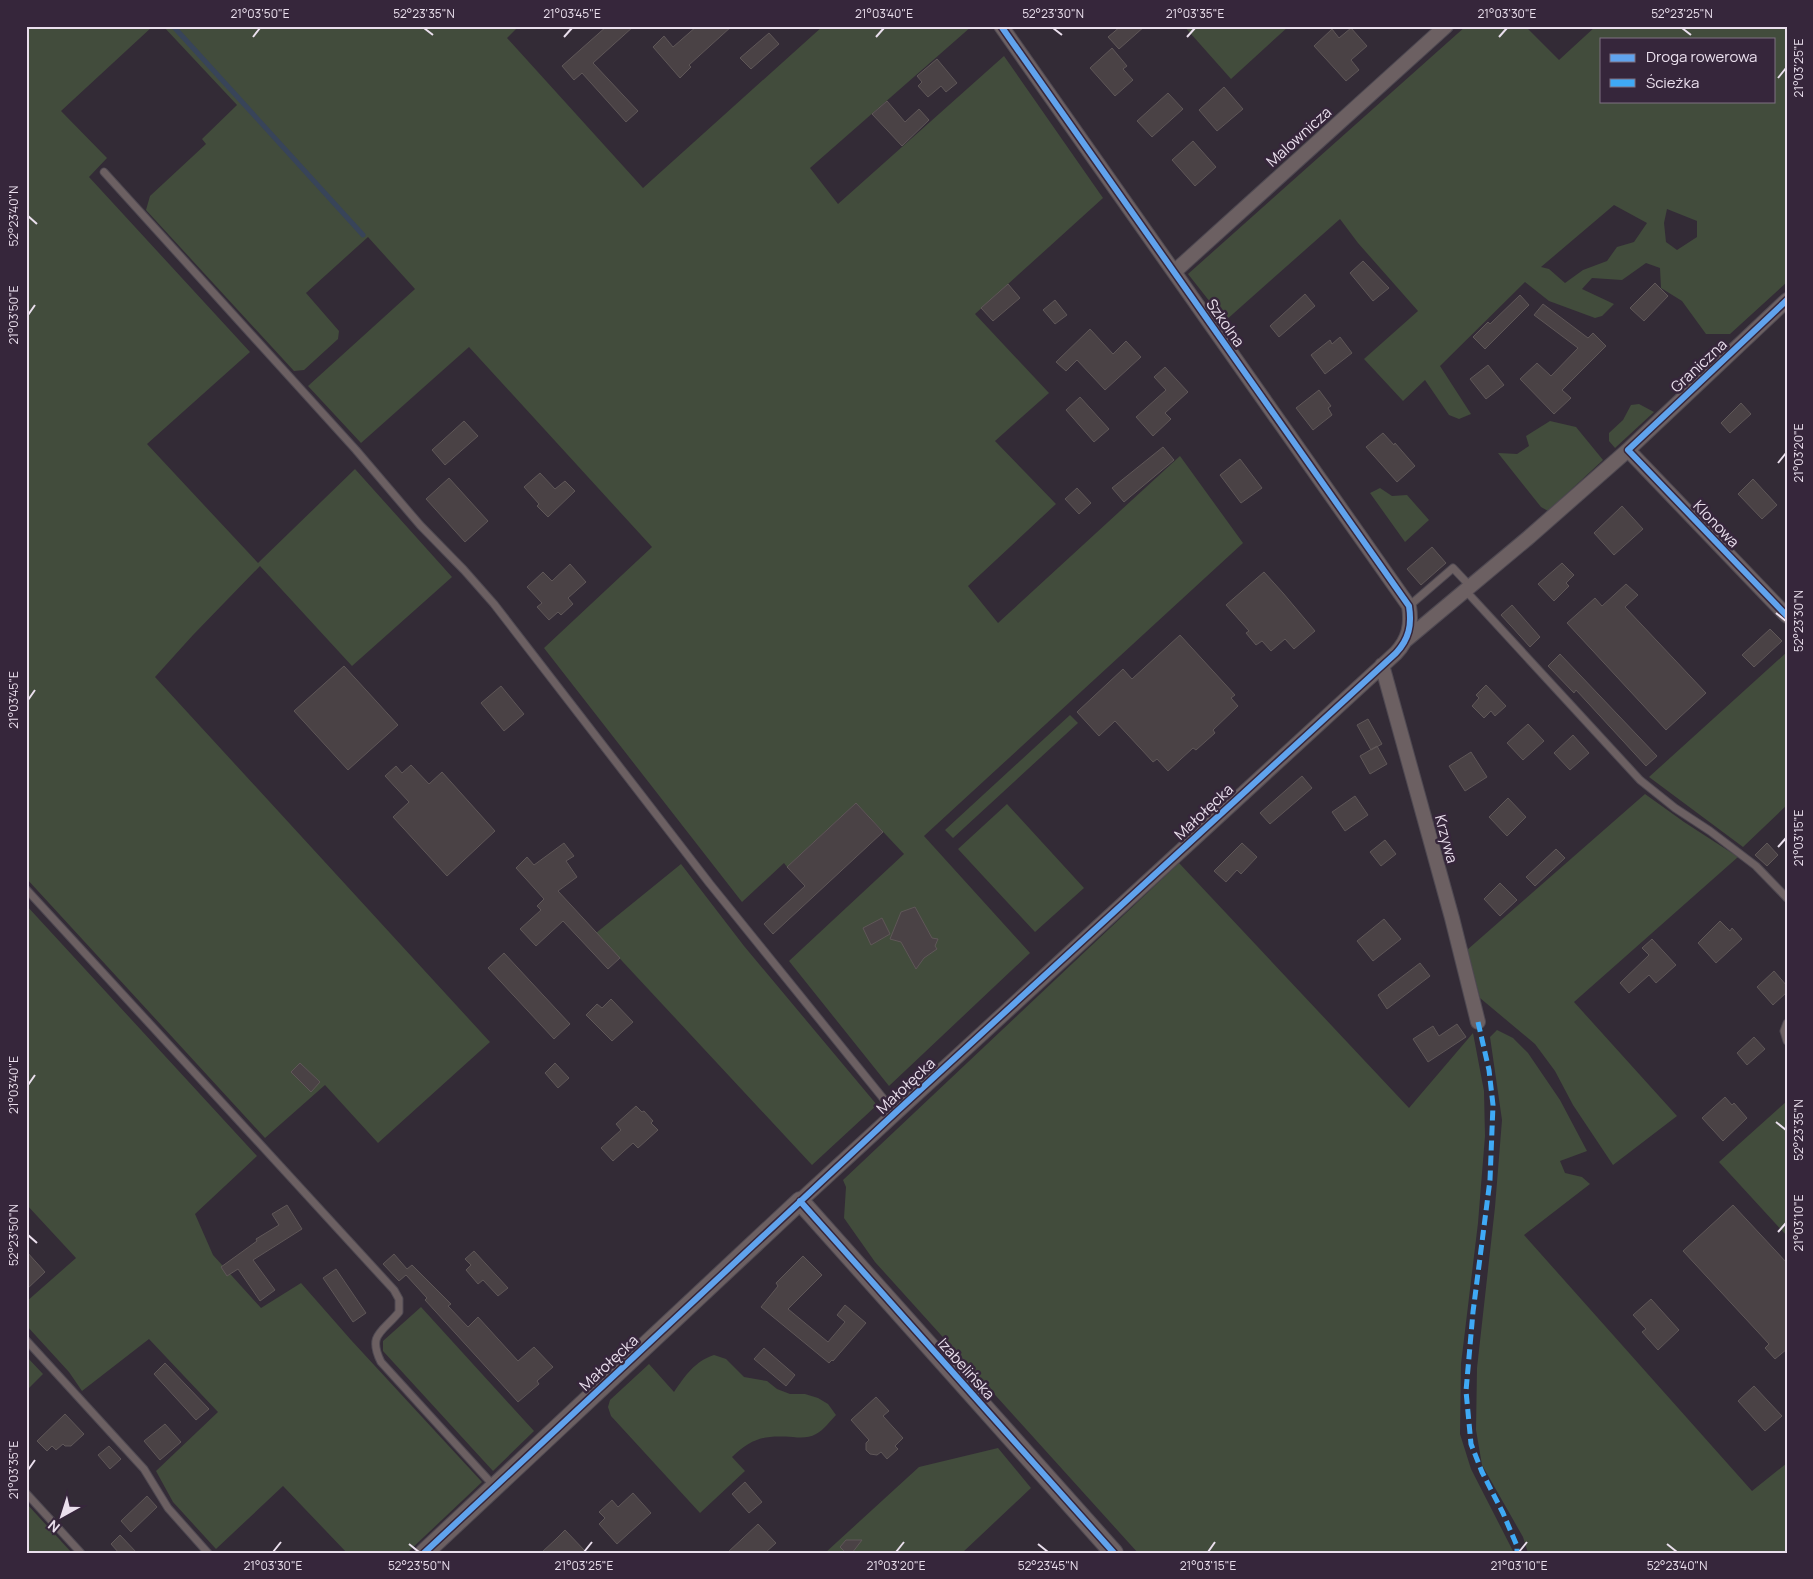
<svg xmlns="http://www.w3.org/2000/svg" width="1813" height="1579" font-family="Manrope,sans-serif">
  <rect width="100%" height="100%" fill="#332b36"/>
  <!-- green -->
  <path fill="#424c3c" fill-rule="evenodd" d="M26,26H153L61,111L107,158L89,177L250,352L147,444L258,563L355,469L452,577L352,666L260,566L193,635L155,677L490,1042L378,1143L325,1085L265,1138L26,878Z
    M163,26H519L507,38L643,188L823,26H972L810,168L838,204L1004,56L1103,198L975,314L1049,393L995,441L1056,504L968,586L998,623L1180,456L1243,543L924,836L1030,953L889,1086L789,961L904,854L856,803L787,867L784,863L742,902L544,648L652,547L469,347L361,443L308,386L415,289L368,237L306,293L339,331L338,339L304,370L294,371L146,210L150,196L206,144L202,139L237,105Z
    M1184,26H1289L1231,79Z
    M1466,26H1525L1559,60L1596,26H1787V282L1730,334H1706L1682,301L1661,288L1660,268L1646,263L1622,280L1592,278L1582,289L1614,304L1602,316L1595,318L1549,301L1525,282L1440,366L1471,414L1459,419L1449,415L1425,380L1403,401L1364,359L1418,311L1358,243L1340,219L1225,321L1188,274ZM1602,39H1774V101H1602ZM1614,205L1647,223L1634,242L1617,247L1607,261L1583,270L1565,283L1549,269L1541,267ZM1667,209L1697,221V237L1677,250L1666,242L1664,223Z
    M1639,404L1654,412L1615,448L1609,441V433L1623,420L1631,405Z
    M1550,421L1576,427L1603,460L1548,511L1541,507L1498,453L1517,454L1529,446L1526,436Z
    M1380,488L1392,496L1407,495L1429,520L1405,542L1370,493Z
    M1787,652V805L1743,847L1649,777Z
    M1070,715L1078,723L953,838L945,830Z
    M1645,794L1684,822L1738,857L1574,1002L1677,1116L1613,1165L1573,1105L1555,1071L1535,1044L1480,998L1467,950Z
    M1007,804L1084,888L1035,932L958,849Z
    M1179,863L1409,1108L1473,1033L1484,1091L1485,1136L1478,1223L1461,1364L1460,1434L1471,1469L1514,1553H1138L875,1262L844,1218L846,1187L843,1180Z
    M681,864L744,946L877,1105L812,1165L596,933Z
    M26,905L257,1156L195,1214L213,1255L261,1308L301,1283L351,1340L482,1482L407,1553H347L283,1486L216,1549L173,1502L156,1471L218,1412L149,1339L82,1391L69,1372L26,1325V1302L76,1258L26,1204Z
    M1497,1030L1513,1038L1528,1053L1560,1100L1587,1151L1560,1161L1565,1173L1582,1177L1590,1184L1524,1235L1752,1491L1787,1463V1553H1528L1523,1537L1482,1465L1476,1430L1477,1368L1495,1207L1502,1120L1490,1037Z
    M1787,1101V1236L1719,1162Z
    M421,1307L534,1431L493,1471L383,1351V1341Z
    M714,1355L726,1359L744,1377L767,1381L777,1389L790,1394H805L818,1398L828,1404L836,1415C830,1421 824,1430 816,1434C809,1438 801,1438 793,1437C766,1435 753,1437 732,1457L745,1471L700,1513L611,1416L608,1407L610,1400L649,1364L674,1392C685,1376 695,1361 714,1355Z
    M26,1356L43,1374L26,1391Z
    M998,1448L1031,1488L962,1553H825L919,1467Z
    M26,1503L72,1553H26Z"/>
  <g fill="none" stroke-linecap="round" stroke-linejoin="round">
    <!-- stream -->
    <path stroke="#384459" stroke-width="5" d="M173,26L363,235"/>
  </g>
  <!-- building -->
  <path fill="#4a4245" stroke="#5f5758" d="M607,26H634L593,63L638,111L626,122L582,73L574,80L562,66Z
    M697,26H732L689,65L691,67L680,78L653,47L664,36L673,47Z
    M1121,26H1145L1119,49L1108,37Z
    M1351,28L1367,46L1351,60L1359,70L1346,81L1314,46L1332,29L1339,38Z
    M769,33L779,44L751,69L740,58Z
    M1112,48L1127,66L1123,69L1133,80L1115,96L1090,68Z
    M937,59L957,83L946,92L941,86L928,97L918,86L922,82L917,76Z
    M1224,87L1243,109L1217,131L1199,110Z
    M1168,93L1183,109L1152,137L1137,121Z
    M887,101L905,122L919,109L929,120L902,146L872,114Z
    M1193,141L1216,167L1195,186L1172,160Z
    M1363,261L1389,288L1373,301L1350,273Z
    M1655,283L1668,296L1644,321L1630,308Z
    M1008,284L1020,298L993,321L981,308Z
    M1305,294L1315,306L1279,337L1270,326Z
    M1520,295L1529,305L1485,349L1473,337L1488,322L1490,324Z
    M1055,300L1067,315L1055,324L1043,310Z
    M1543,304L1588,338L1593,333L1606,346L1562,390L1571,398L1554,414L1520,379L1537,363L1551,376L1578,348L1534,315Z
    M1090,329L1113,354L1126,341L1141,357L1105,390L1077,360L1066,371L1056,362Z
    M1340,337L1352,353L1325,374L1311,355L1330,340L1332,344Z
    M1488,365L1504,385L1486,399L1470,379Z
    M1165,367L1188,392L1165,413L1171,419L1153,436L1136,417L1166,390L1154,377Z
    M1319,390L1331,406L1328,408L1332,415L1313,430L1296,408Z
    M1080,397L1109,429L1094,442L1066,410Z
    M1741,403L1751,414L1730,433L1721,423Z
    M464,421L478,436L445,465L432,450Z
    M1383,433L1394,445L1395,443L1415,466L1397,482L1366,447Z
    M1163,447L1174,460L1124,502L1112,488Z
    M1240,459L1262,488L1241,503L1220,475Z
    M540,473L555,489L565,481L575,491L548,517L537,506L539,504L524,487Z
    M449,478L488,521L465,542L426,499Z
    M1753,479L1777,505L1762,519L1738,494Z
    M1077,488L1091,503L1079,514L1065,499Z
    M1622,506L1643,529L1614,555L1594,533Z
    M1432,547L1446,563L1421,585L1407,569Z
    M1562,563L1574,575L1566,583L1569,586L1554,601L1538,584Z
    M570,564L586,582L568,598L573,604L561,615L558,612L549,620L537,607L542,603L527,587L543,572L552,581Z
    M1264,572L1283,593L1315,631L1294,649L1285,639L1271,651L1262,641L1256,645L1246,633L1249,631L1226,605Z
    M1626,584L1638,595L1625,607L1706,693L1666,730L1567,623L1595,598L1602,606Z
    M1512,605L1540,637L1530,647L1501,615Z
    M1770,629L1782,641L1754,667L1742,655Z
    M1180,635L1235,695L1231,698L1238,706L1213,730L1215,733L1196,750L1193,748L1168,771L1157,759L1153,762L1115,721L1099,736L1077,712L1123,669L1132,679Z
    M1560,654L1657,756L1646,766L1576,690L1574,693L1548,666Z
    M344,666L398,725L348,770L294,711Z
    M1486,685L1506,706L1495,716L1491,711L1484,718L1472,706L1479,698L1476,695Z
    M501,686L524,714L504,731L481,703Z
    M1368,719L1382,744L1371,750L1357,725Z
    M1528,724L1544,741L1523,760L1507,743Z
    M1573,735L1589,753L1570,770L1554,753Z
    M1377,746L1387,764L1370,774L1360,756Z
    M1471,752L1487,777L1465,791L1449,766Z
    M411,765L429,784L442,772L495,831L447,876L393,817L409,802L385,776L396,766L402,773Z
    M1302,776L1312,788L1270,824L1260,813Z
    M1355,796L1368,815L1345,831L1332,812Z
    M1508,798L1526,817L1507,836L1489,817Z
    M856,803L883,832L773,934L764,924L805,886L787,867Z
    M1385,840L1396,854L1381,866L1370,852Z
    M564,843L574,856L566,861L577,877L558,891L620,958L608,969L563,921L536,946L520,929L541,910L537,906L544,899L516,868L527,857L534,865Z
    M1242,843L1257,857L1241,874L1237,870L1226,882L1214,871Z
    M1767,843L1778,855L1767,866L1755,855Z
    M1556,849L1565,858L1535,886L1526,877Z
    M1500,883L1517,900L1500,916L1484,899Z
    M915,907L932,938L938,939L935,946L937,949L924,958L916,969L901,942L890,939L901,912Z
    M882,918L890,934L871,945L863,928Z
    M1384,919L1401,939L1373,961L1357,941Z
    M1720,921L1730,931L1732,928L1742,939L1716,963L1698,943Z
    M1652,939L1676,965L1656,983L1649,975L1629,993L1620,983L1649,955L1642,948Z
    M504,953L570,1024L554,1039L488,968Z
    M1420,963L1430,976L1387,1009L1378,995Z
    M1774,971L1787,986V992L1773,1005L1757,987Z
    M611,999L633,1022L612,1041L586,1015L597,1004L602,1008Z
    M1457,1024L1466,1037L1428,1062L1413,1039L1433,1026L1439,1036Z
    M1754,1037L1765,1049L1747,1065L1737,1053Z
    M300,1063L320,1082L311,1092L291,1072Z
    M555,1063L569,1078L558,1088L545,1073Z
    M1725,1097L1732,1105L1734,1103L1747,1118L1723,1141L1702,1118Z
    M636,1106L642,1112L644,1111L653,1121L651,1123L658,1130L638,1148L633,1143L613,1161L601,1148L621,1130L616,1124Z
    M287,1205L302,1229L253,1260L275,1290L260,1301L238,1269L227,1276L221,1267L257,1241L256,1239L279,1225L272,1214Z
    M1733,1205L1787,1263V1349L1775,1359L1765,1348L1769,1344L1683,1251Z
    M26,1251L45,1272L26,1290Z
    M474,1251L508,1288L498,1296L483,1280L478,1284L466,1270L471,1265L465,1259Z
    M394,1254L407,1269L412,1265L451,1304L448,1306L468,1327L478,1317L518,1361L534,1347L553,1367L537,1381L539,1384L518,1402L425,1300L427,1298L406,1275L399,1281L383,1264Z
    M803,1256L822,1275L788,1309L828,1342L845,1322L837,1315L845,1305L866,1323L833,1361L832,1360L829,1363L761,1307L778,1286L776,1283Z
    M336,1269L366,1313L353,1322L323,1278Z
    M1651,1299L1679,1330L1658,1350L1642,1332L1646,1329L1633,1315Z
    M764,1348L795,1375L786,1386L754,1359Z
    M165,1363L209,1409L196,1420L154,1374Z
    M1754,1386L1782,1416L1765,1431L1738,1401Z
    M876,1397L889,1411L883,1416L903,1438L895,1446L898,1449L887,1459L881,1452L877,1455L870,1454L866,1450V1443L869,1440L851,1420Z
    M65,1414L84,1434L71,1446H65L63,1444L56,1450L52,1446L47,1451L37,1441Z
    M165,1424L181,1442L160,1460L144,1441Z
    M109,1446L121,1459L110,1469L98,1455Z
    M745,1482L762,1502L749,1513L732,1494Z
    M633,1493L651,1513L617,1544L599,1524L605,1518L599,1512L612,1500L618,1507Z
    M147,1496L157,1507L131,1532L121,1521Z
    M758,1524L776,1543L765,1553H727Z
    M565,1530L587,1553H541L556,1539Z
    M120,1535L137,1553H119L111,1544Z
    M846,1540H862L852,1553H846L840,1547Z"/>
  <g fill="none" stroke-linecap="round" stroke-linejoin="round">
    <defs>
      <path id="service" d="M104,172L356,450L420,525L464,570L494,604L710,884L895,1113
        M1465,590L1640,780L1675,808L1710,831L1756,866L1787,898
        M1409,606L1453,568L1470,586
        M26,889L394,1290L399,1299V1312C383,1332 367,1334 381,1362L494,1486
        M1787,1023L1784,1031L1787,1041
        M26,1340L144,1469L168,1508L208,1553
        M26,1493L81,1553"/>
      <path id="minor" d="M1174,272L1446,26
        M1628,450L1787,616
        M1406,640L1528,538L1628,450L1787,300
        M1382,665L1452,918L1478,1022
        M800,1201L1396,653C1409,639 1412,625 1409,606L1001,26"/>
      <path id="tertiary" d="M424,1553L800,1201L1114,1553"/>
    </defs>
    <!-- service casing -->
    <use href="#service" stroke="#4f4952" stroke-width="9"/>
    <!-- minor casing -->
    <use href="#minor" stroke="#4f4952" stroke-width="16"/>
    <!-- tertiary casing -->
    <use href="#tertiary" stroke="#4f4952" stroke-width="20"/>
    <!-- service -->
    <use href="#service" stroke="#6c6062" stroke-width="7"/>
    <!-- minor -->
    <use href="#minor" stroke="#6c6062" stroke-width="14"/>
    <!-- tertiary -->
    <use href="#tertiary" stroke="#6c6062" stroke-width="18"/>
    <!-- quiet -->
    <path stroke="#3fa9f5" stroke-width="5" stroke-dasharray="10 5" stroke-linecap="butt" d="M1478,1022L1489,1070L1493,1105L1490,1180L1473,1312L1466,1391L1471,1444L1482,1472L1503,1513L1517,1546V1553"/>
    <defs>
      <path id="cycleway" d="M1787,300L1628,450L1787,616
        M800,1201L1114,1553
        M424,1553L895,1113L1396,653C1409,639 1412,625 1409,606L1001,26"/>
    </defs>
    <!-- cycleway casing -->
    <use href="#cycleway" stroke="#36263b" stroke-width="9"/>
    <!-- cycleway -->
    <use href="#cycleway" stroke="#60a3ed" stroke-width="6"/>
  </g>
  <!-- ticks -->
  <path fill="none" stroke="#eadfed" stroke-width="2" d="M424,28L433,35M1053,28L1062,35M1682,28L1691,35M253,37L260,28M564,37L572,28M876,37L884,28M1187,37L1195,28M1499,37L1507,28M1778,78L1786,68M28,216L37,224M28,315L35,305M1778,463L1786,453M1776,613L1786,621M28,700L35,690M1778,847L1786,838M28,1085L35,1075M1776,1122L1786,1130M1778,1232L1786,1223M28,1235L37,1243M28,1470L35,1460M409,1544L419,1552M1038,1544L1048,1552M1667,1544L1677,1552M273,1552L281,1542M584,1552L592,1542M896,1552L904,1542M1208,1552L1215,1542M1519,1552L1527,1542"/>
  <g text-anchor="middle" stroke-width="5" stroke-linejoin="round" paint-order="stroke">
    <!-- street labels -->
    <g font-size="15" fill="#eadfed" stroke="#36263b">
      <text transform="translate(1299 137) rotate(-42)" y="5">Malownicza</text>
      <text transform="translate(1225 323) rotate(55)" y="5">Szkolna</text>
      <text transform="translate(1699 366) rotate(-43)" y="5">Graniczna</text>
      <text transform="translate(1716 524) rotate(46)" y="5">Klonowa</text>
      <text transform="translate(1204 812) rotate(-43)" y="5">Małołęcka</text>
      <text transform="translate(1446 839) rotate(75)" y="5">Krzywa</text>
      <text transform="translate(906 1086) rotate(-43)" y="5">Małołęcka</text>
      <text transform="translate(609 1363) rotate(-43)" y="5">Małołęcka</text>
      <text transform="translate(966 1369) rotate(48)" y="5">Izabelińska</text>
    </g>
  </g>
  <!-- border -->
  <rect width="1813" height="1579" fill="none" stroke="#36263b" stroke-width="55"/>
  <!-- legend -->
  <rect x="1600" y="38" width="175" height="65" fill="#36263b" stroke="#7e7082"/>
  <rect x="1610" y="54" width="25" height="8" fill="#60a3ed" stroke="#7e7082"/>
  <text x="1646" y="62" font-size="15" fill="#eadfed">Droga rowerowa</text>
  <rect x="1610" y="79" width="25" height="8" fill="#3fa9f5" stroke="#7e7082"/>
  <text x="1646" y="88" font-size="15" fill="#eadfed">Ścieżka</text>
  <!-- north arrow -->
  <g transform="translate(62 1516) rotate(219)" stroke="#36263b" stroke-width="4" paint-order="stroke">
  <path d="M0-4L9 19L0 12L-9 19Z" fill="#eadfed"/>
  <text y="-8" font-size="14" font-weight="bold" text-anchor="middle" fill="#eadfed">N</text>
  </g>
  <rect x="28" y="28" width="1758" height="1524" fill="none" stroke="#eadfed" stroke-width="2"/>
  <g font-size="12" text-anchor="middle" fill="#eadfed">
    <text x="260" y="18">21°03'50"E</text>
    <text x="424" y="18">52°23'35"N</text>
    <text x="572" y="18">21°03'45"E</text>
    <text x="884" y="18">21°03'40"E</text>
    <text x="1053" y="18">52°23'30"N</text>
    <text x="1195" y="18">21°03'35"E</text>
    <text x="1507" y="18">21°03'30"E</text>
    <text x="1682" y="18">52°23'25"N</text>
    <text transform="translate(1799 68) rotate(-90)" y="4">21°03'25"E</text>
    <text transform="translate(14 216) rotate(-90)" y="4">52°23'40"N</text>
    <text transform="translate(14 315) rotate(-90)" y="4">21°03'50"E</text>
    <text transform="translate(1799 453) rotate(-90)" y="4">21°03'20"E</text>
    <text transform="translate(1799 621) rotate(-90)" y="4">52°23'30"N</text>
    <text transform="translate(14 700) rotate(-90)" y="4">21°03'45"E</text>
    <text transform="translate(1799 838) rotate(-90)" y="4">21°03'15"E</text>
    <text transform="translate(14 1085) rotate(-90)" y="4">21°03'40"E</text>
    <text transform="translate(1799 1130) rotate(-90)" y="4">52°23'35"N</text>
    <text transform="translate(1799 1223) rotate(-90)" y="4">21°03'10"E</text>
    <text transform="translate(14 1235) rotate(-90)" y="4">52°23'50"N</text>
    <text transform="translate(14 1470) rotate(-90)" y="4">21°03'35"E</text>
    <text x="273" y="1570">21°03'30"E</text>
    <text x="419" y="1570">52°23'50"N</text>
    <text x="584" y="1570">21°03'25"E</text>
    <text x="896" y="1570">21°03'20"E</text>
    <text x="1048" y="1570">52°23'45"N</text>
    <text x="1208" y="1570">21°03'15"E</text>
    <text x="1519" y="1570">21°03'10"E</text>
    <text x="1677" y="1570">52°23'40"N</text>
  </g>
</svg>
